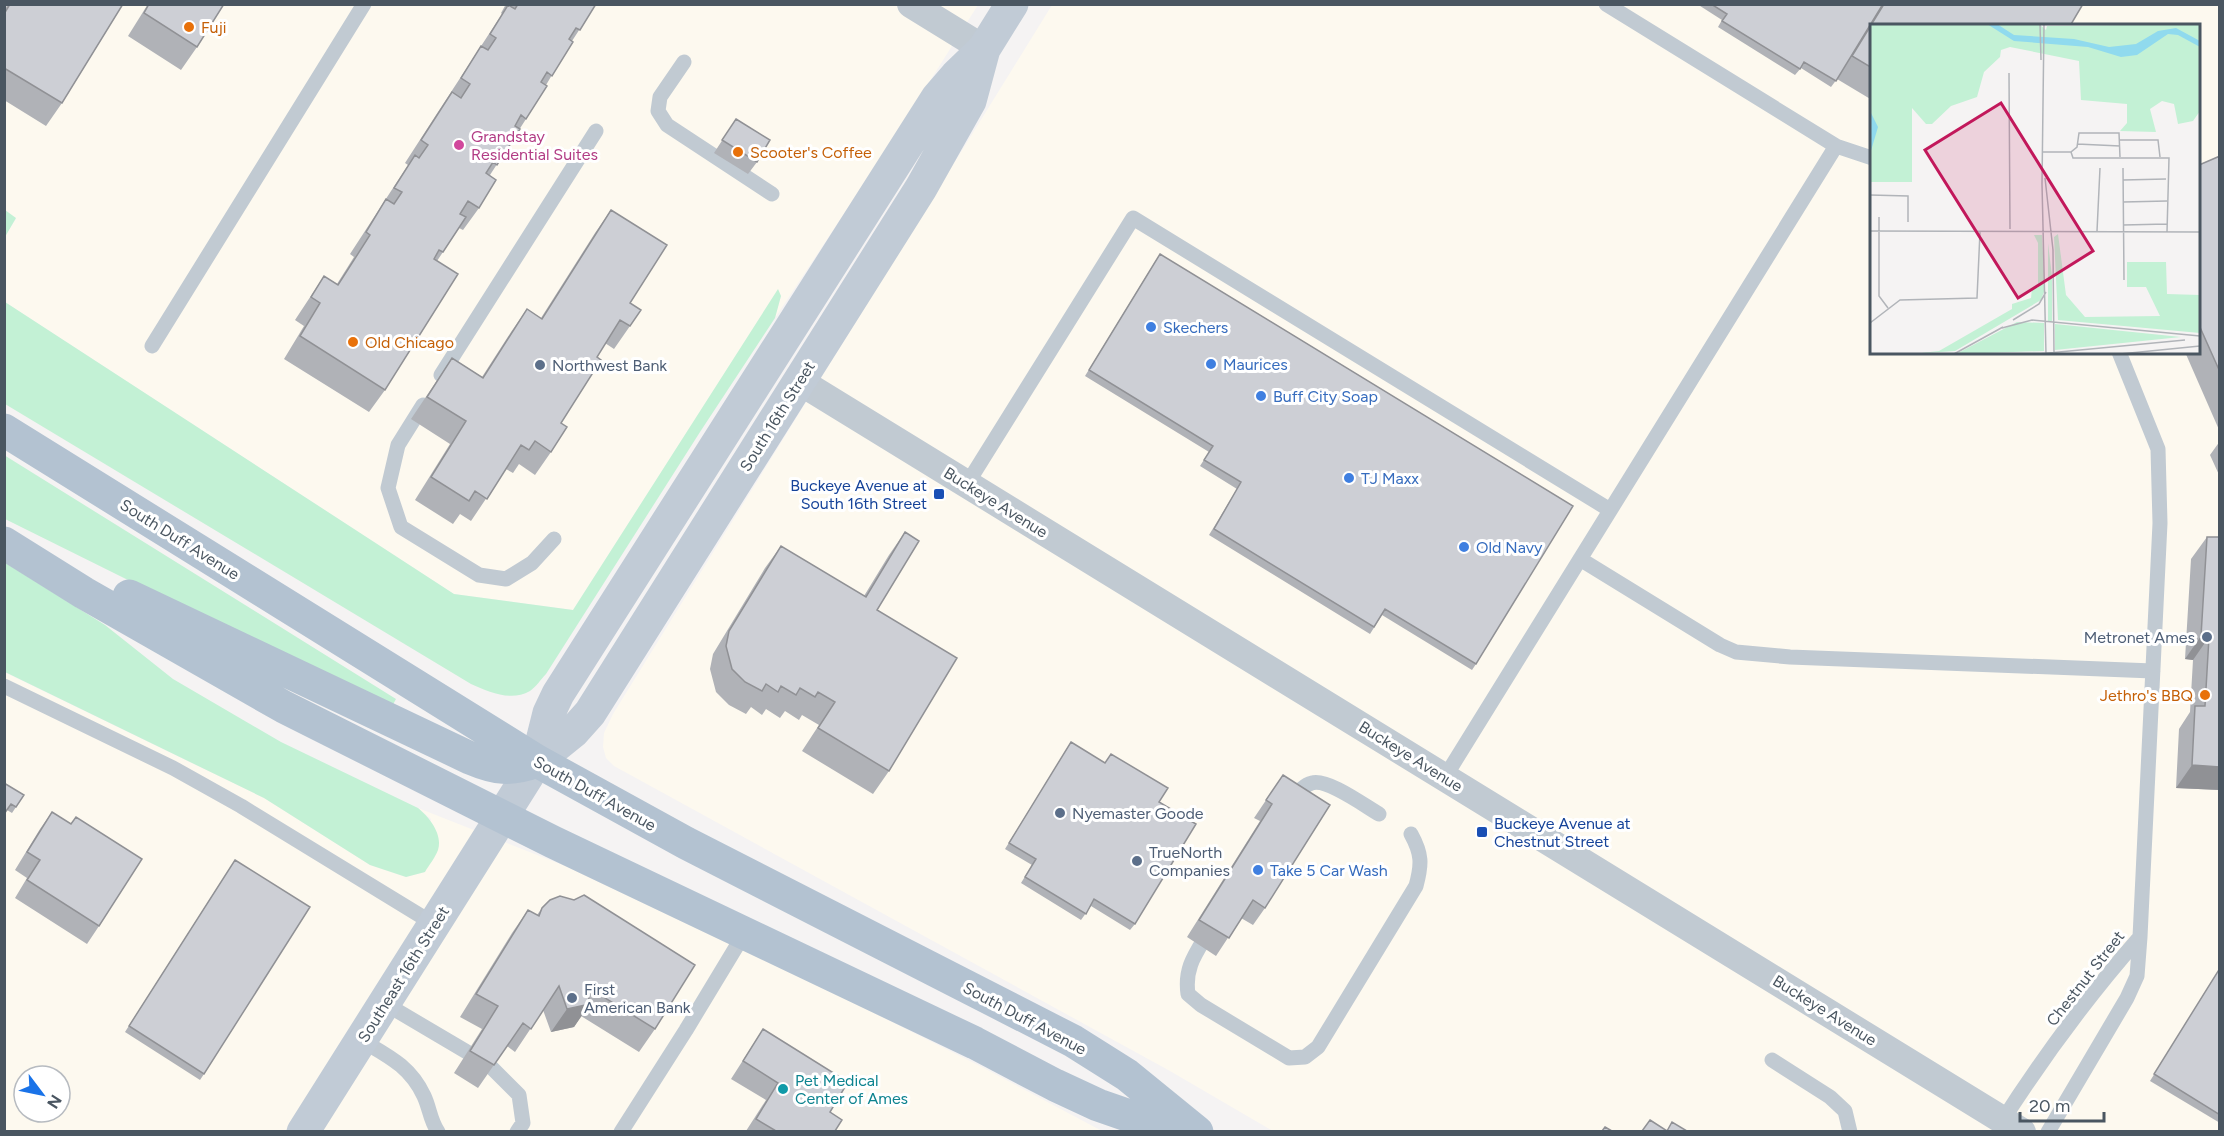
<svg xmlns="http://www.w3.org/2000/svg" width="2224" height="1136" font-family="Figtree,sans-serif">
  <rect width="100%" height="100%" fill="#f5f3f3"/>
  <!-- commercial -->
  <path fill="#fdf9ef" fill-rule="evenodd" d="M5,5H978L888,147L775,318L781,296L778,290L573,610L454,594L5,302L4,237L16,219L5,210Z
    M1052,5H2219V1131H1273L1170,1071L614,766L606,758L603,747L604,733L613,714ZM1872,26H2198V352H1872Z
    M4,672L264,798L370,865L406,877L425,872L431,819L418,808L565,866L846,999L980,1066L1102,1131H5ZM24,1076H60V1112H24Z"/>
  <!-- green -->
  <path fill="#c3f1d5" d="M5,210L16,218L5,237Z
    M778,289L781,296L775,318L700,432L546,674C541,679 536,687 530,691C511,702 489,692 471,684L5,404V302L454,594L573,610Z
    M4,455L396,699L390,710L5,519Z
    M4,562L105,625L173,679L281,742L418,808C429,817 443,834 438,850C435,858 429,865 425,872L406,877L370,865L264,798L5,672Z"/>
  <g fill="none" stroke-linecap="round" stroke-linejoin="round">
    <!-- lane -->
    <path stroke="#c1cad2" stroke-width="15" d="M1606,4L1836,146L1872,158
      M684,62L660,97L658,111L667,125L772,194
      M152,346L364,4
      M2119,352L2158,449L2160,523L2140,937
      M441,375L596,131
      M423,405L398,445L388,488L401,527L479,575L506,579L532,563L554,539
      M967,484L1133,218L1610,510
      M1580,559L1720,645L1736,652L1790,657L2153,671
      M4,686L173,768L241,806L434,924
      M1445,777L1836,146
      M1291,801C1297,794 1303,785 1312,783C1327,778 1365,806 1379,814
      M1211,928C1197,952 1184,966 1188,994L1201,1005L1289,1058L1305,1057L1318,1047L1416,886C1422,864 1422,854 1411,834
      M384,1003L467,1052
      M361,1040C388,1056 410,1066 424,1096C430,1109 430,1120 438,1132
      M1772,1060L1830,1097L1845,1111L1850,1132
      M492,1068L519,1095L523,1123L517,1132
      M1999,1126C2041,1060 2088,996 2140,937L2137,976L2127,998L2048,1132
      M621,1132L686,1030L744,934"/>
    <!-- street -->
    <path stroke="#c1cad2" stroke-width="28" d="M911,4L984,49
      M799,381L2022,1132"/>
    <!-- secondary -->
    <path stroke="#c1cbd6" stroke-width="33" d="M537,761L549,713L558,694L937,98L956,76L984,49L1012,4
      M303,1132L537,761L573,732L590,713L921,188L970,101L984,49"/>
    <!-- primary -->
    <path stroke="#b3c2d1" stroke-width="33" d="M4,430L537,761L686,843L1073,1041L1127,1075L1197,1132
      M4,543L84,593L284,707L553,842L975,1043L1055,1085L1098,1105L1176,1132
      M129,596L470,758C496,769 510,771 537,761"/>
  </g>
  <!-- wall -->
  <path fill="#b0b2b7" d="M8,4H123L62,103L46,126L4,100V10Z
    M148,4H224L197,47L181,70L128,36Z
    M506,4H596L572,41L526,119L490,175L479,208L463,230L459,228L437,261L385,390L369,412L284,359L304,326L295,320L324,276L337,284L354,257L350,254L408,165L405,163L436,115L502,14L501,13Z
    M1697,4H2083L1872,26V100L1837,79L1831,87L1801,68L1795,75L1718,27L1722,20Z
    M736,119L757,162L748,174L714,153Z
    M2220,156V432L2185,352H2199V165Z
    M611,210L630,303V326L614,349L605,343L597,357L561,423L551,452L535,475L519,464L513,473L506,469L471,521L460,514L453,524L415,500L450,444L411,419L452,358L482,377L511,332L527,309L541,318L595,233Z
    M1156,260L1476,664L1472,670L1382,615L1370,634L1209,535L1237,489L1200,466L1209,452L1085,376Z
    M2220,441V477L2210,455Z
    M905,532L877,610L889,771L873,794L802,751L819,725L802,715L799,720L785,711L780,718L766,709L762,715L751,707L746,714L729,705L716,692L710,669L713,654L765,568L781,546L864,596L889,555Z
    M2207,537L2220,790L2176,788L2179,729L2190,712L2193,660L2185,659L2191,559Z
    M1071,742L1159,802L1135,924L1130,930L1091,906L1081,920L1021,883L1032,865L1005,849Z
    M1283,775L1265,908L1253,925L1241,918L1216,956L1187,937L1260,821L1254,818Z
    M4,783L24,795L12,813L7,810Z
    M52,812L99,926L87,944L15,898L27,878L15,870L40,829Z
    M231,866L204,1074L200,1080L125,1032Z
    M542,908L655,1029L639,1052L581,1016L574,1027L551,1032L543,1010L515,1052L507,1046L478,1088L454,1073L482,1029L460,1017L512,933L528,910L537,915Z
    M2220,968V1123L2150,1081Z
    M763,1029L830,1112L835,1131H746L766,1100L731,1079Z"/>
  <!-- shaded-wall -->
  <path fill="#909195" d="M2201,636L2209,637L2193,660L2185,659Z
    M2192,765L2220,766V790L2176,788Z
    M590,1004L574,1027L551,1032L567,1009Z"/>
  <!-- building -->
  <path fill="#cdcfd5" stroke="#909195" stroke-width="1.5" d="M10,4H123L62,103L4,68V14Z
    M149,4H224L197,47L144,13Z
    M518,4H596L580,30L576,28L569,39L573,42L552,76L547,72L541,82L547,86L526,119L521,115L515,126L520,129L497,165L493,162L486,173L496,180L479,208L468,201L460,214L466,217L443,252L439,250L434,259L458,274L385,390L300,336L320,303L311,297L324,276L338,285L370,235L366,232L386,199L394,204L402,192L394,188L415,155L419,158L428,145L421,140L452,92L461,98L470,84L461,78L481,46L488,50L496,38L490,34L508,5L515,9Z
    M1711,4H1883L1836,81L1804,62L1800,69L1722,21L1727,14Z
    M1884,4H2083L2070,26H1872V68L1852,56Z
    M736,119L770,140L757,162L722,140Z
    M2220,156V372L2199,325V165Z
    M611,210L667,245L630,303L641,310L630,326L620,320L597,357L601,360L561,423L567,427L551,452L535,441L529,450L521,445L487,499L475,491L469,501L431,477L466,421L427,397L452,358L483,378L527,309L542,319Z
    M1160,254L1573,506L1476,664L1385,609L1374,627L1214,529L1241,482L1204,460L1213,446L1089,370Z
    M905,532L919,541L877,610L957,658L889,771L818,728L835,702L818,692L815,697L800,688L796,695L781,686L778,692L766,684L762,691L745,682L732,669L726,646L729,631L781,546L866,597Z
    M2207,537H2220V767L2192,765L2195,706H2205L2209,637L2201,636Z
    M1071,742L1105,763L1111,754L1168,788L1159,802L1196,824L1135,924L1094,899L1086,914L1025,877L1036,859L1009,843Z
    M1283,775L1330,805L1265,908L1253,900L1229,938L1199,920L1272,804L1266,800Z
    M4,783L24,795L16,807L11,804L4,814Z
    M52,812L71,824L76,817L142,859L99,926L27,880L40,860L27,852Z
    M235,860L310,907L204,1074L129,1026Z
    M584,895L695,965L655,1029L586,986L590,1004L567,1009L559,986L531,1029L523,1023L494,1065L470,1051L498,1006L476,994L528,910L539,916L542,908L550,900L560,896L574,900Z
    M2220,968V1115L2154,1074Z
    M763,1029L848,1082L830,1112L842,1120L835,1131H776L756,1119L778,1083L743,1061Z
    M1650,1120L1667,1131L1672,1122L1687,1131H1642Z
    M1605,1127L1612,1131H1602Z"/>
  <!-- markers -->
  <g fill="#e8710a" stroke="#fff" stroke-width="2">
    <circle cx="189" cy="27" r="6"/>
    <circle cx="738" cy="152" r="6"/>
    <circle cx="353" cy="342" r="6"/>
    <circle cx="2205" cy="695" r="6"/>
  </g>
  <circle fill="#d1479c" stroke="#fff" stroke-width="2" cx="459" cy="145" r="6"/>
  <g fill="#3f7fe0" stroke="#fff" stroke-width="2">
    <circle cx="1151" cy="327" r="6"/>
    <circle cx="1211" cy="364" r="6"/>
    <circle cx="1261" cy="396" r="6"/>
    <circle cx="1349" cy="478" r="6"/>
    <circle cx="1464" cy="547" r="6"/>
    <circle cx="1258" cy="870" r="6"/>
  </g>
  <g fill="#5c6f8a" stroke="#fff" stroke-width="2">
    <circle cx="540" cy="365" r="6"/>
    <circle cx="2207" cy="637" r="6"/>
    <circle cx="1060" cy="813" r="6"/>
    <circle cx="1137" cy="861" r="6"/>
    <circle cx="572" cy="998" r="6"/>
  </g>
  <g fill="#1a4fb4" stroke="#fff" stroke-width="2">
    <rect x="933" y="488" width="12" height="12" rx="3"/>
    <rect x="1476" y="826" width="12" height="12" rx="3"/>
  </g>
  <circle fill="#0f9aa8" stroke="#fff" stroke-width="2" cx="783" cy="1089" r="6"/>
  <g text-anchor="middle" stroke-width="6" stroke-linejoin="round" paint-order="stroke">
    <!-- food labels -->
    <g font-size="16" fill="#c56008" stroke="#fff" text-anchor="start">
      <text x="201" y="33">Fuji</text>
      <text x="750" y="158">Scooter's Coffee</text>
      <text x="365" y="348">Old Chicago</text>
      <text x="2193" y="701" text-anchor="end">Jethro's BBQ</text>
    </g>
    <!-- hotel labels -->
    <g font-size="16" fill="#b23c85" stroke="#fff" text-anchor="start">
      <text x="471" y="142">Grandstay<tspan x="471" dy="18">Residential Suites</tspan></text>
    </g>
    <!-- shop labels -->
    <g font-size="16" fill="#366cbe" stroke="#fff" text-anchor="start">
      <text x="1163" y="333">Skechers</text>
      <text x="1223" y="370">Maurices</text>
      <text x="1273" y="402">Buff City Soap</text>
      <text x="1361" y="484">TJ Maxx</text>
      <text x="1476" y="553">Old Navy</text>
      <text x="1270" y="876">Take 5 Car Wash</text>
    </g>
    <!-- service labels -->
    <g font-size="16" fill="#4e5e75" stroke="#fff" text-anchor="start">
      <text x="552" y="371">Northwest Bank</text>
      <text x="2195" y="643" text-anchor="end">Metronet Ames</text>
      <text x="1072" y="819">Nyemaster Goode</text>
      <text x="1149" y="858">TrueNorth<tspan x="1149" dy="18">Companies</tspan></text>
      <text x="584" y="995">First<tspan x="584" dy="18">American Bank</tspan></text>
    </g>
    <!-- street labels -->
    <g font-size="16" fill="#4a5661" stroke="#fff">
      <text transform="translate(777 416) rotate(-58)" y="6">South 16th Street</text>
      <text transform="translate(996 502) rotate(32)" y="6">Buckeye Avenue</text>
      <text transform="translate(180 539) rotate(32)" y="6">South Duff Avenue</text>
      <text transform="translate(1411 756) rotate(32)" y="6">Buckeye Avenue</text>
      <text transform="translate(595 793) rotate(29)" y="6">South Duff Avenue</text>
      <text transform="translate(403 974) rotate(-58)" y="6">Southeast 16th Street</text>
      <text transform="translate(2085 978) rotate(-52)" y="6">Chestnut Street</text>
      <text transform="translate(1825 1010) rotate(32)" y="6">Buckeye Avenue</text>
      <text transform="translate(1025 1018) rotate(28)" y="6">South Duff Avenue</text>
    </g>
    <!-- transit labels -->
    <g font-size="16" fill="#164399" stroke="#fff" text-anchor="end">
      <text x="927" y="491">Buckeye Avenue at<tspan x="927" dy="18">South 16th Street</tspan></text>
      <text x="1494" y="829" text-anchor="start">Buckeye Avenue at<tspan x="1494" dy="18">Chestnut Street</tspan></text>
    </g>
    <!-- culture labels -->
    <g font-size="16" fill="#0d838f" stroke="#fff" text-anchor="start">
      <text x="795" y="1086">Pet Medical<tspan x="795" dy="18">Center of Ames</tspan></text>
    </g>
  </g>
  <!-- overview -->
  <g transform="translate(1870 24)">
    <rect width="330" height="330" fill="#f5f3f3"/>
    <path d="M0,0H169L176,6L177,2L330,0V87L323,97L308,100L304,80L292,77L280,85L286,108L250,107L257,99V80L211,76L209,37L140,23L131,26L130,33L114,48L107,73L81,82L62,100H56L42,84V158H0ZM188,210L196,271L215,293L290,292L276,263H257V238H296L297,270L330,271V309L188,296L184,213ZM135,211H172L175,265L171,276L85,327L43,330L69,327L142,285V280L161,274L162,264H168V219L164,211ZM178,219L182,252V297H178ZM147,298L174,299V327L86,330ZM185,300L311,313L185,326Z" fill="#c3f1d5"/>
    <path d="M117,0H127L144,11L204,15L239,23L266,20L288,7L306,4L330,17V23L308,11L298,10L267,31L251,33L218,23L144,17ZM0,87L8,103L0,130Z" fill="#90daee"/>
    <path fill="none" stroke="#b1b4b9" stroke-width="1.5" d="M170,0L171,36M174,0L172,160L176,330M139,49L140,205M250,116H288L290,133M207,120L250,122M173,128H201M250,133L249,109H209L207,123L201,128L203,134H299L297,208M253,144L254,256M175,154L183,226L184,330M253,156L296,155M0,171L38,172V198M253,178L297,177M9,193V272L18,284M253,201L297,200M0,207L330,208M227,207L230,144M143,296L169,280L176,268M0,299L30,276L107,274L110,208M132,304L162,296L330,312M84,330L133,303M168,330L315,316M250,330L330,322"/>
    <path fill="#c2185b" fill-opacity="0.15" stroke="#c2185b" stroke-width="3" d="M131,79L223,227L148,274L55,126Z"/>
    <rect width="330" height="330" fill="none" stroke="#4a5661" stroke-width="3"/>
  </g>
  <!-- border -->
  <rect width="2224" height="1136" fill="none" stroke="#4a5661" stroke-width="12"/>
  <!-- north arrow -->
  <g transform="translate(42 1094) rotate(122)"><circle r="28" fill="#ffffff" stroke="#b7bbc0" stroke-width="1.5"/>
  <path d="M0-4.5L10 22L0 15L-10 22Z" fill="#1a73e8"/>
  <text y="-9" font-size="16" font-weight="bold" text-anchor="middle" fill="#4a5661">N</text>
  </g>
  <!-- scale -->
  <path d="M2020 1112v9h84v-9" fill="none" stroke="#4a5661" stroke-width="3"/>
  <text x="2029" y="1112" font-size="18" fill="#4a5661" stroke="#ffffff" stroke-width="4.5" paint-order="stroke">20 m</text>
</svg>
